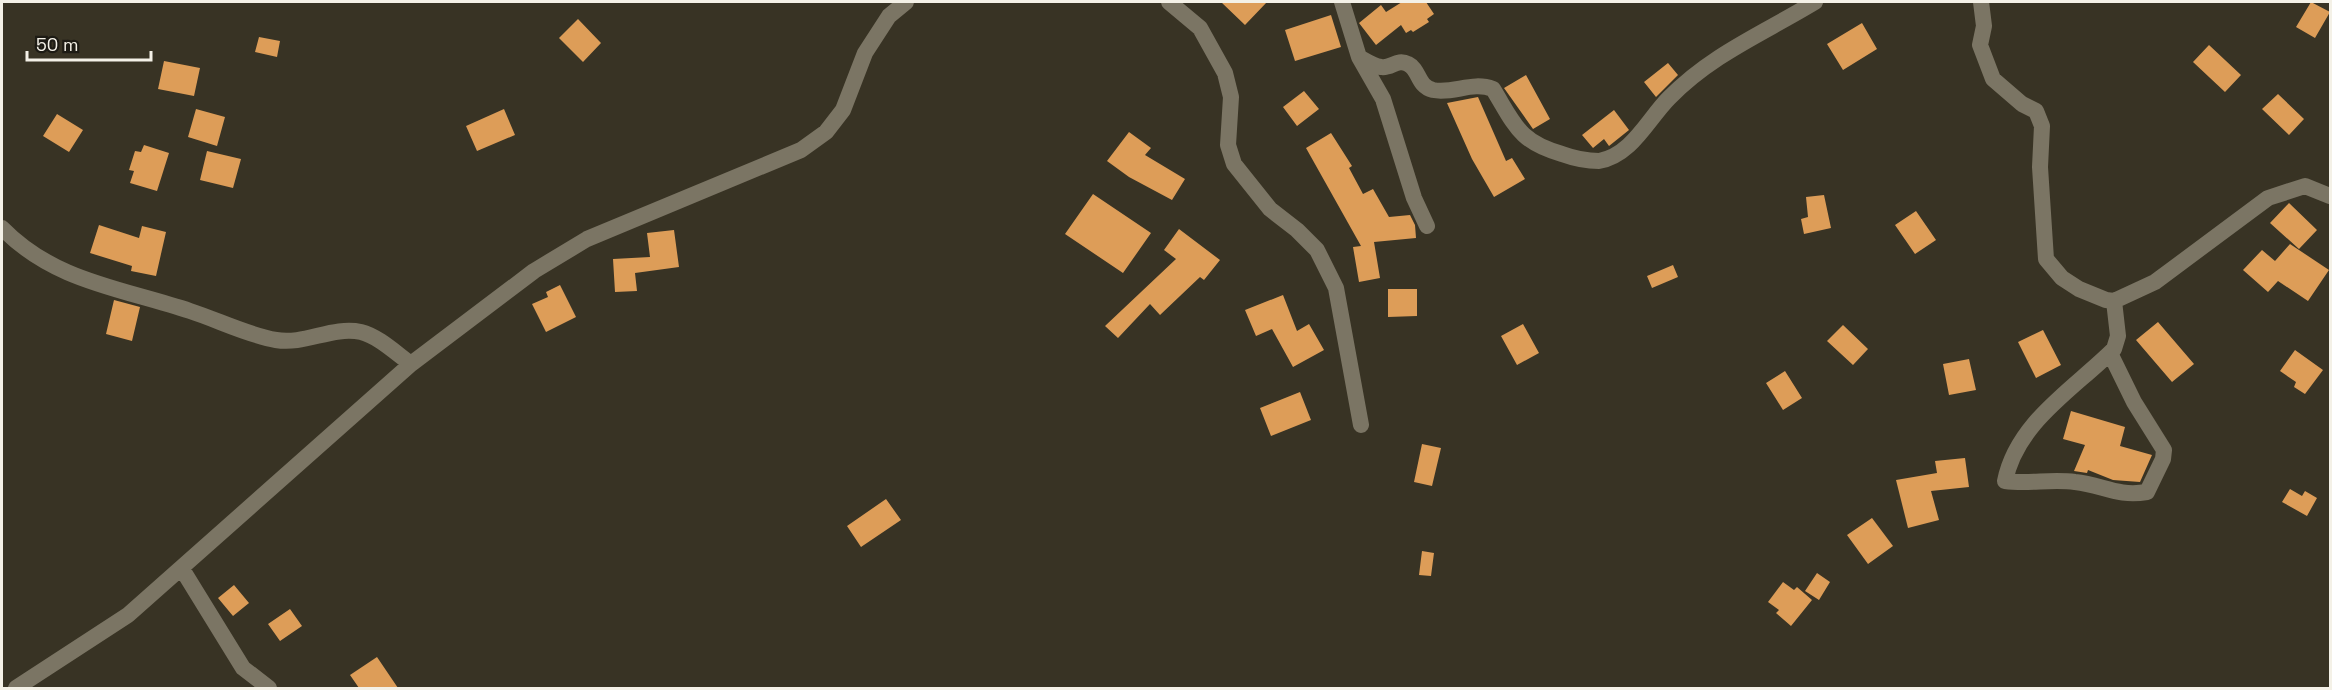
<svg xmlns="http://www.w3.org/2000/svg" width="2332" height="690" font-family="'Space Grotesk',sans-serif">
  <rect width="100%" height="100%" fill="#383324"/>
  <!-- building -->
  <path fill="#dd9d58" d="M1221,2H1267L1245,25Z
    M1402,2H1426L1434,14L1427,19L1429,22L1413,32L1411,30L1406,33L1401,25L1376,45L1359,23L1381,5L1386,12Z
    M2311,2L2330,12L2315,38L2296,27Z
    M1331,15L1341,47L1295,61L1285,30Z
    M578,19L601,43L583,62L559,38Z
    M1862,23L1877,49L1843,70L1827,44Z
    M259,37L280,41L277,57L255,52Z
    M2209,45L2241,75L2225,92L2193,62Z
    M164,61L200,68L194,96L158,89Z
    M1668,63L1678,75L1656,97L1644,82Z
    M1526,75L1550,119L1533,129L1504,88Z
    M1304,91L1319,109L1297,126L1283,107Z
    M2278,94L2304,119L2289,135L2262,109Z
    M1478,97L1506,161L1512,158L1525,179L1494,197L1472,159L1447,103Z
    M196,109L225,117L217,146L188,137Z
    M504,109L515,135L477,151L466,126Z
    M1614,110L1629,130L1609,146L1604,139L1593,148L1582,135Z
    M57,114L83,130L69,152L43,136Z
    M1129,132L1151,148L1145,155L1185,179L1172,200L1129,177L1107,161Z
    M1331,133L1352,166L1349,168L1363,194L1373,189L1389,217L1410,215L1415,225L1416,238L1374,242L1380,278L1359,282L1353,247L1361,246L1306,148Z
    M144,145L169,153L157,191L130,183L134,171L129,170L135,151L141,152Z
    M207,151L241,159L233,188L200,180Z
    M1093,194L1151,233L1123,273L1065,234Z
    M1824,195L1831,228L1804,234L1801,219L1808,217L1806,197Z
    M2289,203L2317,230L2299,249L2270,223Z
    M1916,211L1936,240L1915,254L1895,225Z
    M99,225L139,238L142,226L166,232L156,276L131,271L132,266L90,253Z
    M1179,229L1220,260L1204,280L1200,277L1160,315L1150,304L1118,338L1105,326L1176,259L1164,250Z
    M674,230L679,267L635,273L637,291L615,292L613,259L650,257L647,233Z
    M2290,244L2329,270L2308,301L2278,281L2268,292L2243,270L2262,250L2275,261Z
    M1673,265L1678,277L1652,288L1647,276Z
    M560,285L576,317L546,332L532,304L548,297L546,292Z
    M1388,289H1417V316L1388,317Z
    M1283,295L1297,331L1309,324L1324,350L1293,367L1272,329L1256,336L1245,310Z
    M114,300L140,307L132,341L106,334Z
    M2158,322L2194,364L2172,382L2136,340Z
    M1523,324L1539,353L1517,365L1501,336Z
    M1843,325L1868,349L1853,365L1827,341Z
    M2043,330L2061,365L2036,378L2018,342Z
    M2295,350L2323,370L2305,394L2294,387L2296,382L2280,371Z
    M1969,359L1976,390L1949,395L1943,364Z
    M1785,371L1802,398L1783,410L1766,383Z
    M1300,392L1311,420L1271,436L1260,408Z
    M2071,411L2125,427L2120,446L2152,455L2140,482L2113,480L2088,470L2087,473L2074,471L2085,445L2063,439Z
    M1422,444L1441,448L1432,486L1414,482Z
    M1965,458L1969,487L1931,491L1939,520L1908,528L1896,480L1937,473L1935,461Z
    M2290,489L2302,496L2305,491L2317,498L2307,516L2282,502Z
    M886,499L901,520L861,547L847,526Z
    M1872,518L1893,546L1868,564L1847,535Z
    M1422,551L1434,553L1431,576L1419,575Z
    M1817,573L1830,582L1819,600L1805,591Z
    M1783,582L1794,590L1797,587L1812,600L1791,626L1776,613L1779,610L1768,602Z
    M234,585L249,603L233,616L218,598Z
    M290,609L302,626L280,641L268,624Z
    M377,657L398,688H359L350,675Z"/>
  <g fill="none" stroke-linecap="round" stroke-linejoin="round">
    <!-- street -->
    <path stroke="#7b7564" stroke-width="16" d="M1169,2L1200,28L1225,73L1231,97L1228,145L1234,164L1270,209L1297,230L1317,250L1336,288L1361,425
      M1342,2L1359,57L1383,99L1414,198L1427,226
      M1981,2L1984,26L1980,45L1993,79L2022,104L2036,111L2042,126L2040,167L2046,259L2062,278L2079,289L2106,300L2114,301L2155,282L2268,198L2305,186L2330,196
      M1359,57C1366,61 1374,66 1381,67C1391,69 1397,58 1408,64C1420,70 1417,86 1433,90C1454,94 1472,81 1493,89C1515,125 1519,142 1562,154C1573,158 1587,161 1599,161C1632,155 1648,119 1669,98C1712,54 1764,33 1815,2
      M2,228C55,282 121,288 190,311C218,320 247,335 276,340C305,345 332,326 361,332C378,336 397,354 411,364
      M2110,353L2134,402L2164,450L2163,459L2147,492C2117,497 2103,485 2075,482C2052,479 2028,484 2005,481C2017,422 2074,389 2114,349L2118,336L2114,301
      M182,569L243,668L269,688
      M16,688L128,615L411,364L534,271L587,239L801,150L826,132L843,110L865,53L889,16L906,2"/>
  </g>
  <!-- border -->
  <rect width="2332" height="690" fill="none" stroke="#f4f1e7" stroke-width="6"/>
  <!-- scale -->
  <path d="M27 51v9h124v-9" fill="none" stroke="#f4f1e7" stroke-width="3"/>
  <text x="36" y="51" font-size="18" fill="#f4f1e7" stroke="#1d1b14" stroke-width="4.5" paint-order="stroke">50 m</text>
</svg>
